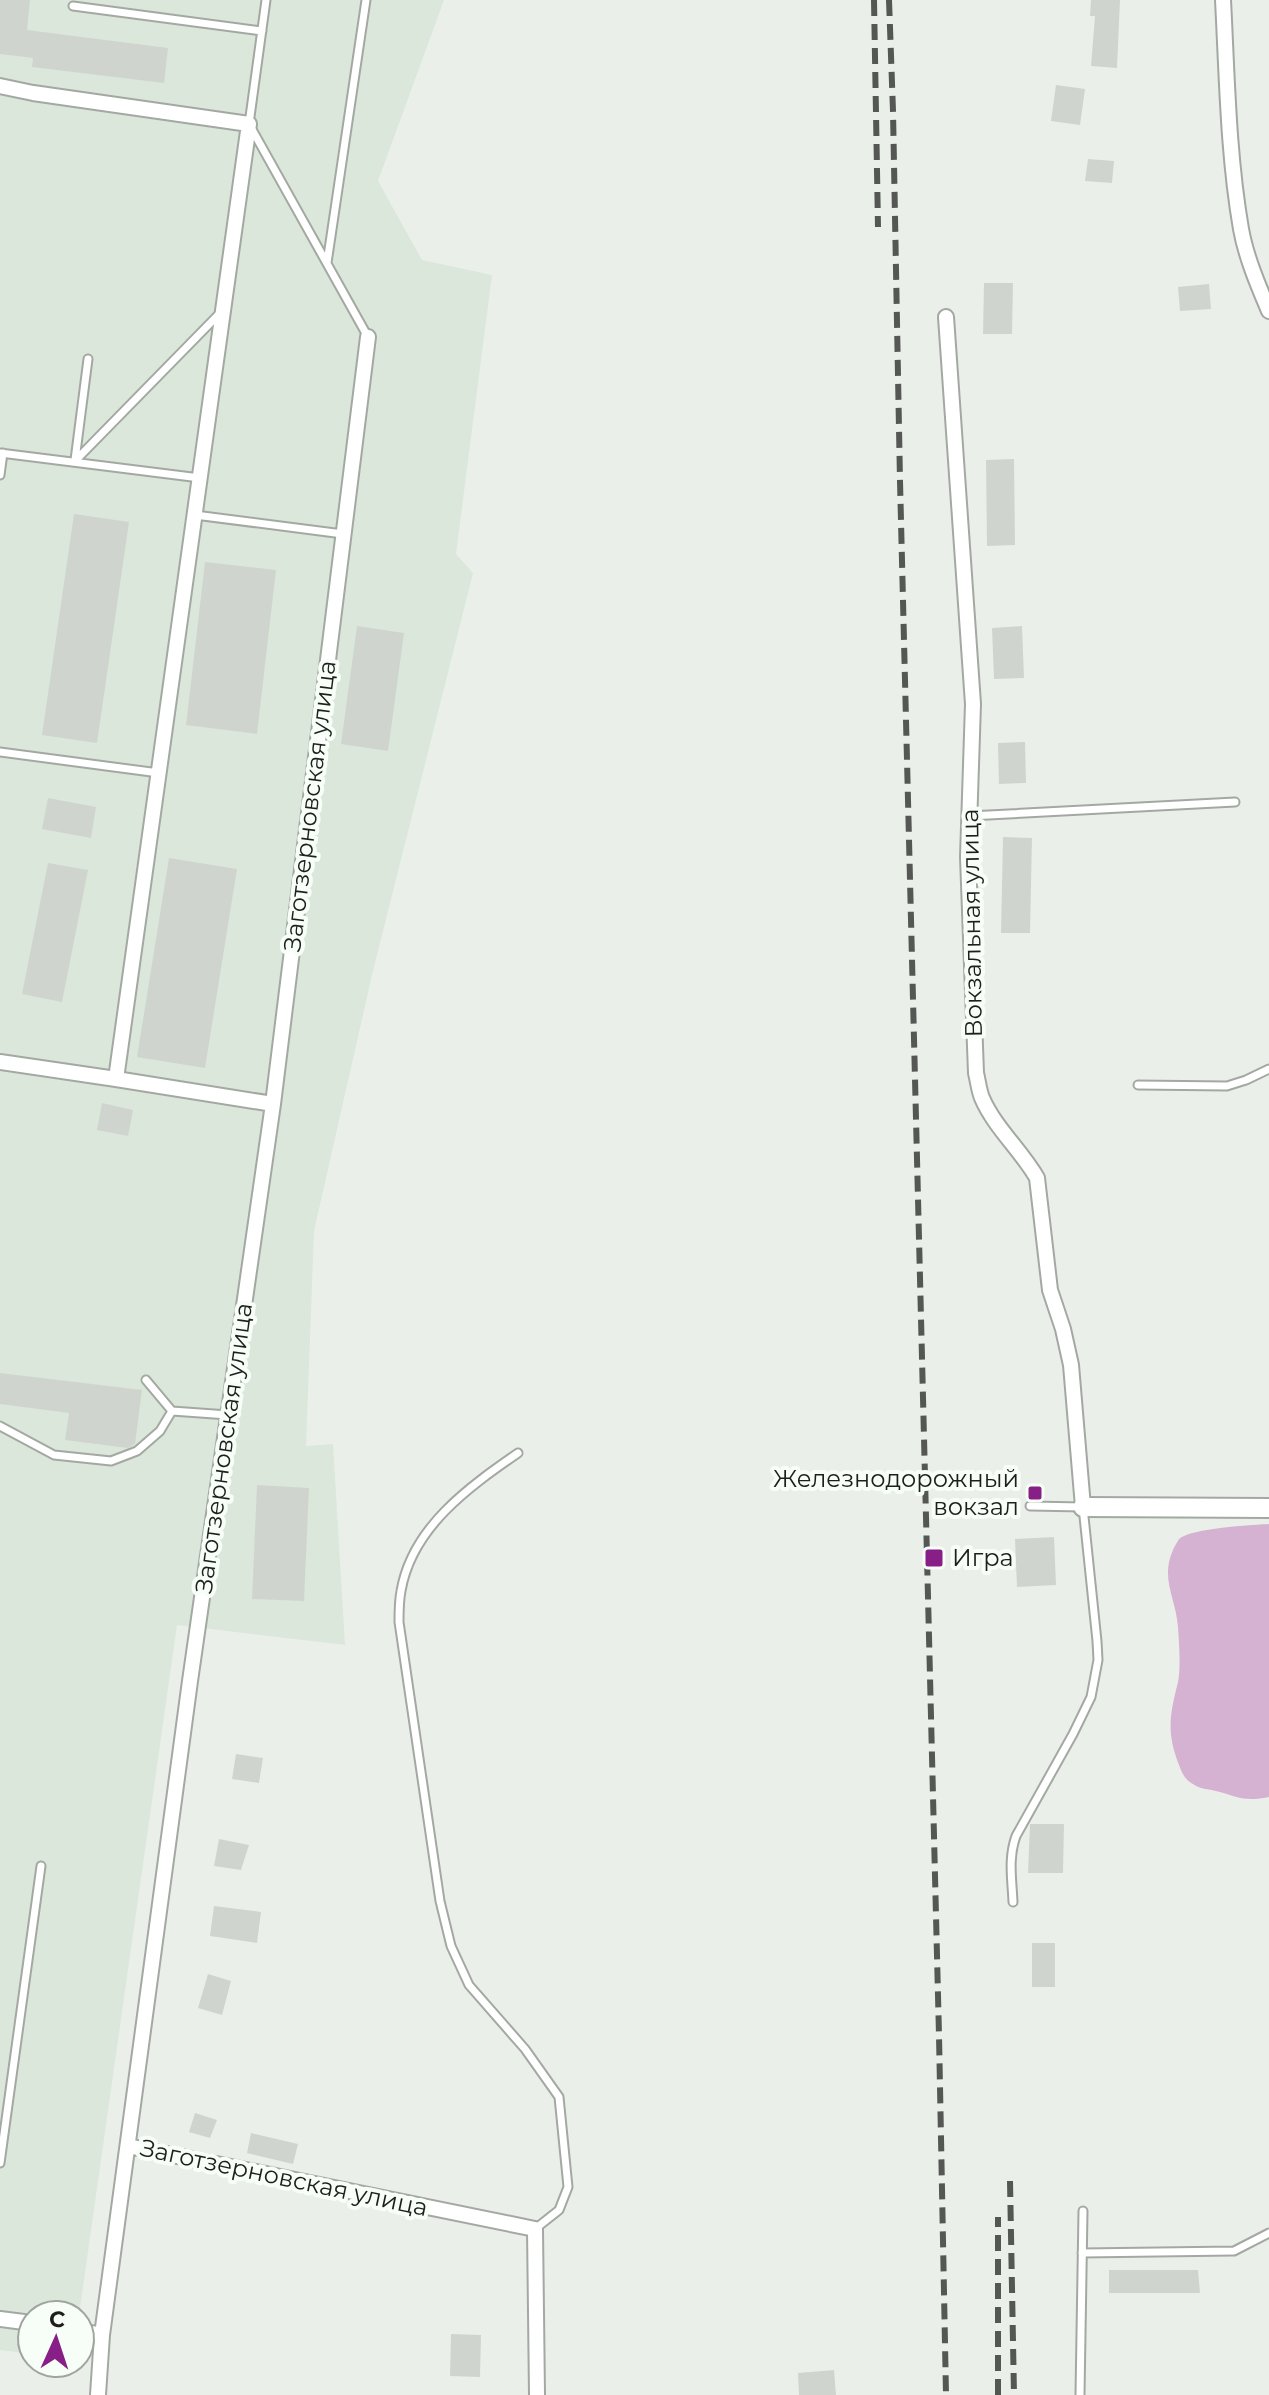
<svg xmlns="http://www.w3.org/2000/svg" width="1269" height="2395" font-family="Montserrat,sans-serif">
  <rect width="100%" height="100%" fill="#eaf0e9"/>
  <!-- built -->
  <path fill="#dbe7da" d="M0,0H444L378,181L422,260L492,275L456,554L473,573L372,975L314,1231L306,1446L333,1444L345,1645L177,1625L79,2315H32V2354L0,2350Z"/>
  <!-- water -->
  <path fill="#d5b1d2" d="M1269,1524V1797C1244,1802 1239,1797 1216,1791C1208,1789 1200,1789 1193,1784C1185,1780 1182,1773 1179,1765C1166,1732 1170,1714 1178,1682C1181,1668 1179,1642 1178,1627C1176,1598 1160,1579 1173,1550C1174,1547 1178,1541 1179,1539C1192,1528 1251,1525 1269,1524Z"/>
  <!-- building -->
  <path fill="#cfd5ce" d="M0,0H30L27,30L168,48L164,83L32,67L33,58L0,54Z
    M1091,0H1120L1117,68L1091,66L1095,16H1090Z
    M1056,85L1085,89L1080,125L1051,121Z
    M1088,159L1114,161L1112,183L1085,181Z
    M984,283H1013L1012,334H983Z
    M1209,284L1211,309L1180,311L1178,287Z
    M1014,459L1015,545L987,546L986,460Z
    M74,514L129,522L97,743L42,735Z
    M205,562L276,570L257,734L186,725Z
    M357,626L404,633L388,751L341,744Z
    M1022,626L1024,678L994,679L992,628Z
    M1025,742L1026,783L999,784L998,743Z
    M48,798L96,807L91,838L42,829Z
    M1003,837L1032,838L1030,933H1001Z
    M169,858L237,869L205,1068L137,1057Z
    M48,863L88,870L62,1002L22,994Z
    M102,1103L133,1110L128,1136L97,1130Z
    M0,1373L142,1390L135,1444L128,1448L65,1440L69,1413L0,1404Z
    M257,1485L309,1488L304,1601L252,1599Z
    M1054,1537L1056,1585L1017,1587L1015,1539Z
    M236,1754L263,1758L259,1783L232,1779Z
    M1030,1824H1064L1063,1873H1028Z
    M219,1839L249,1845L241,1870L214,1866Z
    M214,1906L261,1912L257,1943L210,1936Z
    M1032,1943H1055V1987H1032Z
    M208,1974L231,1981L222,2015L198,2008Z
    M195,2113L217,2120L210,2138L189,2132Z
    M251,2133L298,2144L293,2164L247,2153Z
    M1109,2270H1198L1200,2293H1109Z
    M451,2334L481,2335L480,2377L450,2376Z
    M834,2370L836,2395H799L798,2373Z"/>
  <g fill="none" stroke-linecap="round" stroke-linejoin="round">
    <defs>
      <path id="service" d="M266,0L249,124L368,337
        M73,6L262,31
        M327,263L366,0
        M0,453L200,478
        M75,460L88,359
        M75,461L222,311
        M0,475L3,453
        M195,515L343,534
        M0,752L159,773
        M969,816L1235,802
        M1138,1085L1227,1086L1246,1080L1269,1069
        M146,1380L172,1411
        M0,1426L54,1455L111,1461L137,1451L160,1431L172,1411L228,1415
        M518,1453C469,1487 412,1527 401,1591C399,1601 399,1612 399,1622L440,1901L451,1946L469,1985L525,2049L559,2097L568,2187L559,2210L535,2229
        M1013,1902C1012,1879 1008,1858 1016,1836L1073,1734L1091,1697L1098,1660L1097,1641L1083,1507L1030,1506
        M0,2163L41,1866
        M1082,2253L1234,2251L1269,2233
        M1080,2395L1083,2211"/>
      <path id="minor" d="M1223,0C1227,76 1228,154 1241,229C1246,257 1258,285 1269,311
        M0,86L33,93L249,124L116,1079L273,1104
        M946,317L973,704L968,857L976,1073C978,1081 979,1091 982,1098C995,1128 1021,1150 1037,1178L1050,1290L1063,1329L1071,1365L1083,1507
        M0,1062L116,1079
        M128,2146L535,2229L537,2395
        M0,2319L32,2323
        M80,2331L102,2335
        M98,2395L102,2335L190,1681L273,1104L368,337"/>
      <path id="tertiary" d="M1083,1507L1269,1508"/>
    </defs>
    <!-- service casing -->
    <use href="#service" stroke="#a3a9a2" stroke-width="11"/>
    <!-- minor casing -->
    <use href="#minor" stroke="#a3a9a2" stroke-width="18"/>
    <!-- tertiary casing -->
    <use href="#tertiary" stroke="#a3a9a2" stroke-width="22"/>
    <!-- service -->
    <use href="#service" stroke="#fff" stroke-width="7"/>
    <!-- minor -->
    <use href="#minor" stroke="#fff" stroke-width="14"/>
    <!-- tertiary -->
    <use href="#tertiary" stroke="#fff" stroke-width="18"/>
    <!-- rail -->
    <path stroke="#545753" stroke-width="6" stroke-dasharray="16 8" stroke-linecap="butt" d="M874,0L878,227
      M889,0L893,111L900,481L939,2035L946,2395
      M1010,2181L1014,2395
      M998,2395V2217"/>
  </g>
  <!-- markers -->
  <g fill="#881f86" stroke="#f7fef7" stroke-width="3">
    <rect x="1027" y="1485" width="16" height="16" rx="4"/>
    <rect x="924" y="1548" width="20" height="20" rx="4"/>
  </g>
  <g text-anchor="middle" stroke-width="8" stroke-linejoin="round" paint-order="stroke">
    <!-- street labels -->
    <g font-size="24" fill="#1d1f1c" stroke="#f7fef7">
      <text transform="translate(310 806) rotate(-83)" y="8">Заготзерновская улица</text>
      <text transform="translate(972 923) rotate(-91)" y="8">Вокзальная улица</text>
      <text transform="translate(224 1448) rotate(-82)" y="8">Заготзерновская улица</text>
      <text transform="translate(284 2178) rotate(12)" y="8">Заготзерновская улица</text>
    </g>
    <!-- poi labels -->
    <g font-size="24" fill="#1d1f1c" stroke="#f7fef7" text-anchor="end">
      <text x="1019" y="1487">Железнодорожный<tspan x="1019" dy="28">вокзал</tspan></text>
      <text x="952" y="1566" text-anchor="start">Игра</text>
    </g>
  </g>
  <!-- north arrow -->
  <g transform="translate(56 2339) rotate(3)"><circle r="38" fill="#f7fef7" stroke="#a0a59f" stroke-width="2"/>
  <path d="M0-6L14 30L0 20L-14 30Z" fill="#881f86"/>
  <text y="-12" font-size="22" font-weight="bold" text-anchor="middle" fill="#1d1f1c">С</text>
  </g>
</svg>
